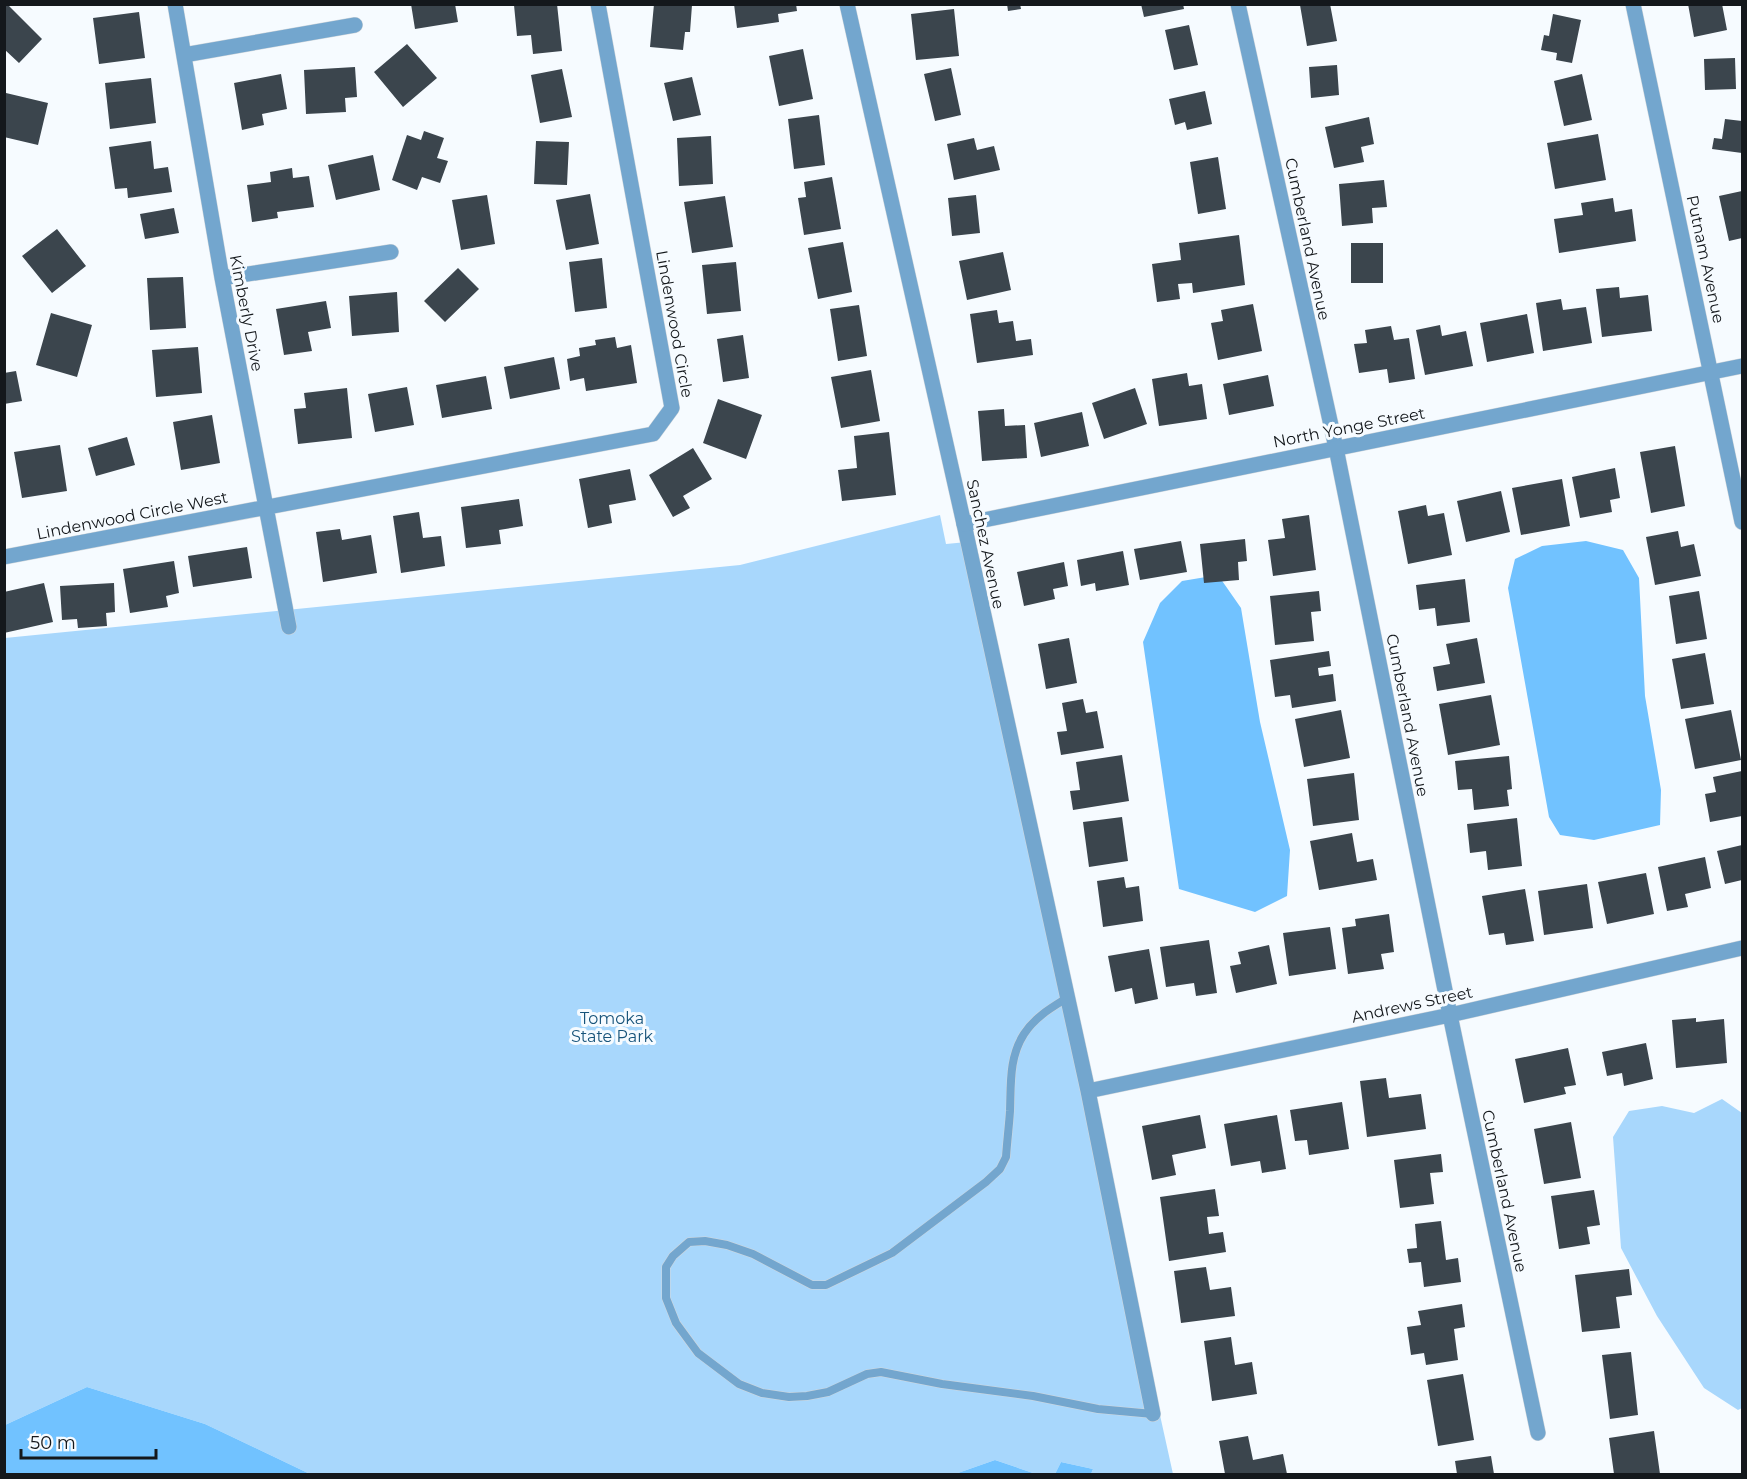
<svg xmlns="http://www.w3.org/2000/svg" width="1747" height="1479" font-family="Montserrat,sans-serif">
  <rect width="100%" height="100%" fill="#f6fbff"/>
  <!-- green -->
  <path fill="#a8d7fc" d="M940,515L946,544L967,542L1173,1474H1091L1093,1469L1061,1462L1055,1474H1036L995,1460L955,1474H310L205,1424L87,1387L5,1425V638L740,565Z
    M1722,1099L1742,1113V1408L1738,1410L1704,1388L1657,1316L1621,1248L1613,1137L1629,1111L1662,1106L1694,1113Z"/>
  <!-- water -->
  <path fill="#71c2ff" d="M1586,541L1623,550L1639,578L1645,696L1661,790L1660,825L1594,840L1560,835L1549,817L1508,588L1515,559L1542,546Z
    M1218,575L1241,608L1260,722L1290,850L1287,896L1255,912L1179,889L1143,642L1160,603L1182,581Z
    M87,1387L205,1424L310,1474H5V1425Z
    M995,1460L1036,1474H955Z
    M1061,1462L1093,1469L1091,1474H1055Z"/>
  <!-- building -->
  <path fill="#3b454d" d="M4,4H7L42,39L19,63L4,49Z
    M411,4H455L458,22L415,29Z
    M557,4L562,51L533,54L531,35L517,36L514,5Z
    M654,4L692,5L690,32H685L683,50L650,47Z
    M734,4H796L797,11L778,14L779,22L737,28Z
    M1007,4H1020L1021,9L1008,11Z
    M1141,4H1183L1184,9L1144,17Z
    M1330,4L1337,41L1307,46L1300,5Z
    M1688,4H1722L1727,30L1694,37Z
    M954,9L959,56L916,60L911,14Z
    M139,12L145,58L99,64L93,18Z
    M1553,14L1581,20L1572,63L1556,60L1557,53L1541,50L1544,35L1549,36Z
    M1189,25L1198,65L1174,70L1165,30Z
    M407,44L437,78L403,107L374,72Z
    M803,49L813,99L779,106L769,56Z
    M1735,58L1736,89L1705,90L1704,59Z
    M1337,65L1339,95L1311,98L1309,67Z
    M355,67L357,97L345,98L346,112L306,114L304,70Z
    M951,68L961,115L935,121L924,74Z
    M562,69L572,117L540,123L531,75Z
    M281,74L287,109L262,114L264,125L242,130L234,83Z
    M1582,74L1592,120L1564,126L1554,81Z
    M692,77L701,115L673,121L664,83Z
    M151,78L156,123L110,129L105,83Z
    M1205,91L1212,124L1187,130L1185,122L1175,125L1169,99Z
    M6,93L48,103L38,145L4,137V100Z
    M819,115L825,165L794,169L788,119Z
    M1369,117L1374,144L1361,147L1364,162L1334,168L1325,127Z
    M1725,119L1742,121V153L1712,149L1714,138L1722,139Z
    M424,131L444,138L437,158L448,161L440,183L422,177L417,190L392,180L407,135L421,140Z
    M1598,134L1606,180L1555,189L1547,143Z
    M711,136L713,184L679,186L677,138Z
    M974,138L977,150L994,146L1000,170L954,180L947,144Z
    M151,141L154,169L168,167L172,192L128,198L127,188L115,189L109,147Z
    M536,141L569,142L567,185L534,184Z
    M373,155L380,190L336,200L328,165Z
    M1218,157L1226,209L1198,214L1190,162Z
    M292,168L293,178L309,176L314,207L277,212L278,218L252,222L247,185L271,182L270,172Z
    M832,177L841,229L804,235L798,198L806,197L804,182Z
    M1384,180L1387,207L1372,208L1373,223L1342,226L1339,184Z
    M1742,191V238L1729,241L1719,196Z
    M590,194L599,244L566,250L556,200Z
    M487,195L495,244L461,250L452,200Z
    M976,195L980,233L952,236L948,198Z
    M725,196L733,247L692,253L684,202Z
    M1613,198L1615,212L1632,209L1636,241L1559,253L1554,219L1583,215L1581,203Z
    M174,208L179,233L145,239L140,214Z
    M57,229L86,266L52,293L22,256Z
    M1239,235L1245,285L1193,293L1192,283L1178,284L1180,299L1157,302L1152,264L1181,260L1179,243Z
    M843,242L852,292L818,299L808,248Z
    M1351,243H1383V283H1351Z
    M1003,252L1011,290L967,300L959,261Z
    M602,258L607,308L575,312L569,262Z
    M736,262L741,311L707,314L702,265Z
    M458,268L479,289L445,322L424,301Z
    M183,277L186,328L150,330L147,278Z
    M1619,287L1620,298L1648,295L1652,331L1602,337L1596,289Z
    M397,292L399,332L352,336L349,296Z
    M1561,299L1563,310L1586,307L1592,343L1543,351L1536,303Z
    M326,301L331,328L308,332L312,351L284,355L276,309Z
    M1253,304L1262,351L1218,360L1211,323L1223,321L1221,310Z
    M859,305L867,356L838,361L830,309Z
    M997,310L999,323L1013,321L1016,341L1031,339L1033,355L977,363L970,314Z
    M51,313L92,325L77,377L36,365Z
    M1527,314L1534,353L1487,362L1480,323Z
    M1440,325L1442,336L1466,331L1473,366L1425,375L1416,330Z
    M1391,326L1394,340L1409,338L1415,379L1389,383L1387,369L1359,373L1354,344L1367,343L1365,330Z
    M743,335L749,378L723,382L717,339Z
    M615,337L617,348L631,345L637,383L586,391L584,378L570,381L567,359L580,356L579,348L596,345L595,340Z
    M198,347L202,393L156,397L152,350Z
    M554,357L560,389L510,399L504,367Z
    M871,370L880,421L841,428L831,377Z
    M16,371L22,401L4,404V373Z
    M1187,373L1189,386L1202,384L1207,419L1159,426L1152,379Z
    M1268,375L1274,406L1229,415L1223,384Z
    M486,376L492,409L442,418L436,385Z
    M407,387L414,425L375,432L368,394Z
    M347,388L352,438L298,444L294,409L306,408L304,393Z
    M1135,388L1147,424L1104,439L1092,403Z
    M718,399L762,415L746,459L703,443Z
    M1004,409L1005,426L1025,425L1027,458L982,461L978,411Z
    M1082,412L1089,446L1041,457L1034,423Z
    M212,415L220,463L181,470L173,422Z
    M889,432L896,495L842,501L838,470L857,468L854,436Z
    M127,437L135,465L96,476L88,448Z
    M60,445L67,491L22,498L14,452Z
    M1675,446L1685,506L1651,513L1640,452Z
    M693,448L712,479L683,496L690,508L673,517L649,475Z
    M1615,468L1620,498L1610,500L1612,512L1580,518L1572,477Z
    M630,469L636,500L609,505L612,523L588,528L579,479Z
    M1562,479L1570,526L1521,535L1512,488Z
    M1501,491L1510,532L1466,542L1457,501Z
    M519,499L523,526L499,530L501,544L466,548L461,507Z
    M1426,505L1428,516L1444,513L1452,555L1408,564L1398,511Z
    M419,512L423,538L441,536L445,566L401,573L393,516Z
    M1309,515L1316,570L1273,576L1268,540L1285,538L1282,519Z
    M340,529L342,540L371,535L377,573L323,582L316,532Z
    M1678,531L1681,547L1694,544L1701,576L1655,585L1646,537Z
    M1245,539L1247,561L1238,562L1239,580L1204,583L1200,544Z
    M1181,541L1187,572L1140,580L1134,549Z
    M247,547L252,578L193,587L188,556Z
    M1123,551L1129,585L1096,591L1095,583L1081,586L1077,560Z
    M174,561L179,593L166,596L168,607L130,613L123,569Z
    M1064,562L1068,586L1053,589L1055,599L1024,606L1017,572Z
    M1465,579L1470,622L1437,626L1435,608L1419,610L1416,585Z
    M44,583L53,622L4,633V592Z
    M114,583L115,612L106,613L107,626L78,628L77,619L62,620L60,586Z
    M1319,591L1321,611L1311,612L1314,641L1275,645L1270,596Z
    M1699,591L1707,639L1676,644L1669,596Z
    M1069,638L1077,683L1046,689L1038,644Z
    M1477,638L1485,683L1437,691L1433,667L1450,664L1446,644Z
    M1329,651L1331,666L1318,668L1319,676L1333,674L1336,701L1292,708L1290,695L1275,697L1270,660Z
    M1705,653L1714,704L1681,709L1672,659Z
    M1491,695L1500,745L1448,755L1439,704Z
    M1083,699L1086,713L1097,711L1104,748L1061,755L1057,732L1067,731L1062,703Z
    M1341,710L1350,758L1304,767L1295,719Z
    M1731,710L1741,760L1695,769L1685,719Z
    M1122,755L1129,801L1073,810L1070,791L1080,790L1076,762Z
    M1509,756L1512,789L1507,790L1509,806L1474,810L1472,789L1458,790L1455,761Z
    M1742,771V816L1710,822L1705,794L1716,792L1713,777Z
    M1354,773L1359,820L1313,826L1307,779Z
    M1122,817L1128,861L1089,867L1083,822Z
    M1517,818L1522,866L1488,870L1486,851L1470,853L1467,824Z
    M1352,833L1357,862L1373,859L1377,880L1319,890L1310,841Z
    M1742,845V880L1725,884L1717,851Z
    M1705,857L1711,888L1685,894L1688,907L1667,911L1658,867Z
    M1646,873L1654,914L1607,924L1598,882Z
    M1124,877L1126,888L1139,886L1143,921L1103,927L1097,881Z
    M1587,884L1593,928L1544,935L1538,891Z
    M1525,889L1534,941L1506,945L1504,933L1489,935L1482,896Z
    M1389,914L1394,952L1381,954L1384,969L1348,974L1342,928L1356,926L1355,919Z
    M1330,927L1336,969L1289,976L1283,933Z
    M1209,940L1217,993L1196,996L1194,983L1166,987L1160,947Z
    M1269,945L1277,984L1236,993L1230,966L1241,964L1238,952Z
    M1149,949L1158,999L1135,1004L1132,988L1115,992L1108,956Z
    M1696,1018V1022L1724,1019L1727,1063L1676,1068L1672,1020Z
    M1646,1043L1653,1079L1624,1086L1622,1073L1607,1076L1602,1052Z
    M1568,1048L1576,1085L1564,1087L1566,1094L1524,1103L1515,1059Z
    M1386,1078L1389,1098L1421,1094L1426,1129L1367,1137L1360,1081Z
    M1342,1102L1349,1149L1309,1155L1307,1140L1295,1141L1290,1110Z
    M1200,1115L1206,1148L1172,1155L1176,1175L1152,1180L1142,1126Z
    M1277,1115L1286,1169L1262,1173L1260,1161L1231,1166L1224,1124Z
    M1571,1122L1581,1178L1544,1184L1534,1129Z
    M1441,1154L1443,1172L1430,1173L1434,1204L1400,1208L1394,1160Z
    M1215,1189L1219,1216L1207,1217L1209,1234L1223,1232L1226,1252L1169,1261L1160,1197Z
    M1594,1190L1600,1225L1587,1227L1590,1244L1559,1249L1551,1196Z
    M1441,1221L1446,1260L1458,1258L1461,1282L1424,1287L1421,1262L1409,1263L1407,1249L1417,1248L1415,1224Z
    M1206,1267L1210,1290L1231,1287L1235,1316L1181,1323L1174,1271Z
    M1629,1269L1632,1295L1616,1297L1620,1328L1582,1332L1575,1275Z
    M1462,1304L1465,1327L1454,1329L1458,1360L1426,1365L1424,1353L1411,1355L1407,1327L1421,1325L1418,1311Z
    M1231,1337L1235,1365L1252,1362L1257,1394L1212,1401L1204,1341Z
    M1631,1352L1638,1415L1610,1419L1602,1355Z
    M1463,1374L1474,1440L1438,1446L1427,1380Z
    M1654,1431L1660,1474H1614L1609,1438Z
    M1248,1436L1253,1460L1283,1454L1287,1474H1225L1219,1441Z
    M1491,1456L1494,1474H1457L1455,1461Z"/>
  <g fill="none" stroke-linecap="round" stroke-linejoin="round">
    <defs>
      <path id="service" d="M1067,998C1051,1008 1035,1017 1024,1034C1009,1057 1011,1084 1010,1111C1009,1126 1007,1142 1006,1157L1000,1169L986,1182L892,1253L826,1285H812L753,1254L727,1245L705,1241L689,1242L673,1256L666,1267V1298L676,1323L698,1353L739,1384L762,1393L789,1397L807,1396L828,1392L867,1374L881,1372L942,1384L1033,1396L1098,1409L1153,1414"/>
      <path id="minor" d="M175,4L222,278L289,627
        M1238,4L1336,448L1450,1015L1538,1433
        M1633,4L1742,522
        M184,55L355,25
        M222,278L391,252
        M964,524L1088,1091L1153,1414
        M4,557L653,434L672,408L598,4
        M1088,1091L1450,1015L1742,948"/>
      <path id="tertiary" d="M847,4L964,524L1742,366"/>
    </defs>
    <!-- service casing -->
    <use href="#service" stroke="#d2d7db" stroke-width="9"/>
    <!-- minor casing -->
    <use href="#minor" stroke="#d2d7db" stroke-width="16"/>
    <!-- tertiary casing -->
    <use href="#tertiary" stroke="#d2d7db" stroke-width="16"/>
    <!-- service -->
    <use href="#service" stroke="#73a6ce" stroke-width="8"/>
    <!-- minor -->
    <use href="#minor" stroke="#73a6ce" stroke-width="15"/>
    <!-- tertiary -->
    <use href="#tertiary" stroke="#73a6ce" stroke-width="15"/>
  </g>
  <g text-anchor="middle" stroke-width="6" stroke-linejoin="round" paint-order="stroke">
    <!-- street labels -->
    <g font-size="16" fill="#14181c" stroke="#f6fbff">
      <text transform="translate(1308 239) rotate(78)" y="6">Cumberland Avenue</text>
      <text transform="translate(1706 259) rotate(78)" y="6">Putnam Avenue</text>
      <text transform="translate(247 313) rotate(79)" y="6">Kimberly Drive</text>
      <text transform="translate(675 324) rotate(80)" y="6">Lindenwood Circle</text>
      <text transform="translate(1349 427) rotate(-11)" y="6">North Yonge Street</text>
      <text transform="translate(132 515) rotate(-11)" y="6">Lindenwood Circle West</text>
      <text transform="translate(986 544) rotate(78)" y="6">Sanchez Avenue</text>
      <text transform="translate(1408 715) rotate(79)" y="6">Cumberland Avenue</text>
      <text transform="translate(1412 1004) rotate(-12)" y="6">Andrews Street</text>
      <text transform="translate(1505 1191) rotate(78)" y="6">Cumberland Avenue</text>
    </g>
    <!-- park labels -->
    <g font-size="16" fill="#16537a" stroke="#f6fbff">
      <text x="612" y="1024">Tomoka<tspan x="612" dy="18">State Park</tspan></text>
    </g>
  </g>
  <!-- border -->
  <rect width="1747" height="1479" fill="none" stroke="#14181c" stroke-width="12"/>
  <!-- scale -->
  <path d="M21 1449v9h135v-9" fill="none" stroke="#14181c" stroke-width="3"/>
  <text x="30" y="1449" font-size="18" fill="#14181c" stroke="#f6fbff" stroke-width="4.5" paint-order="stroke">50 m</text>
</svg>
